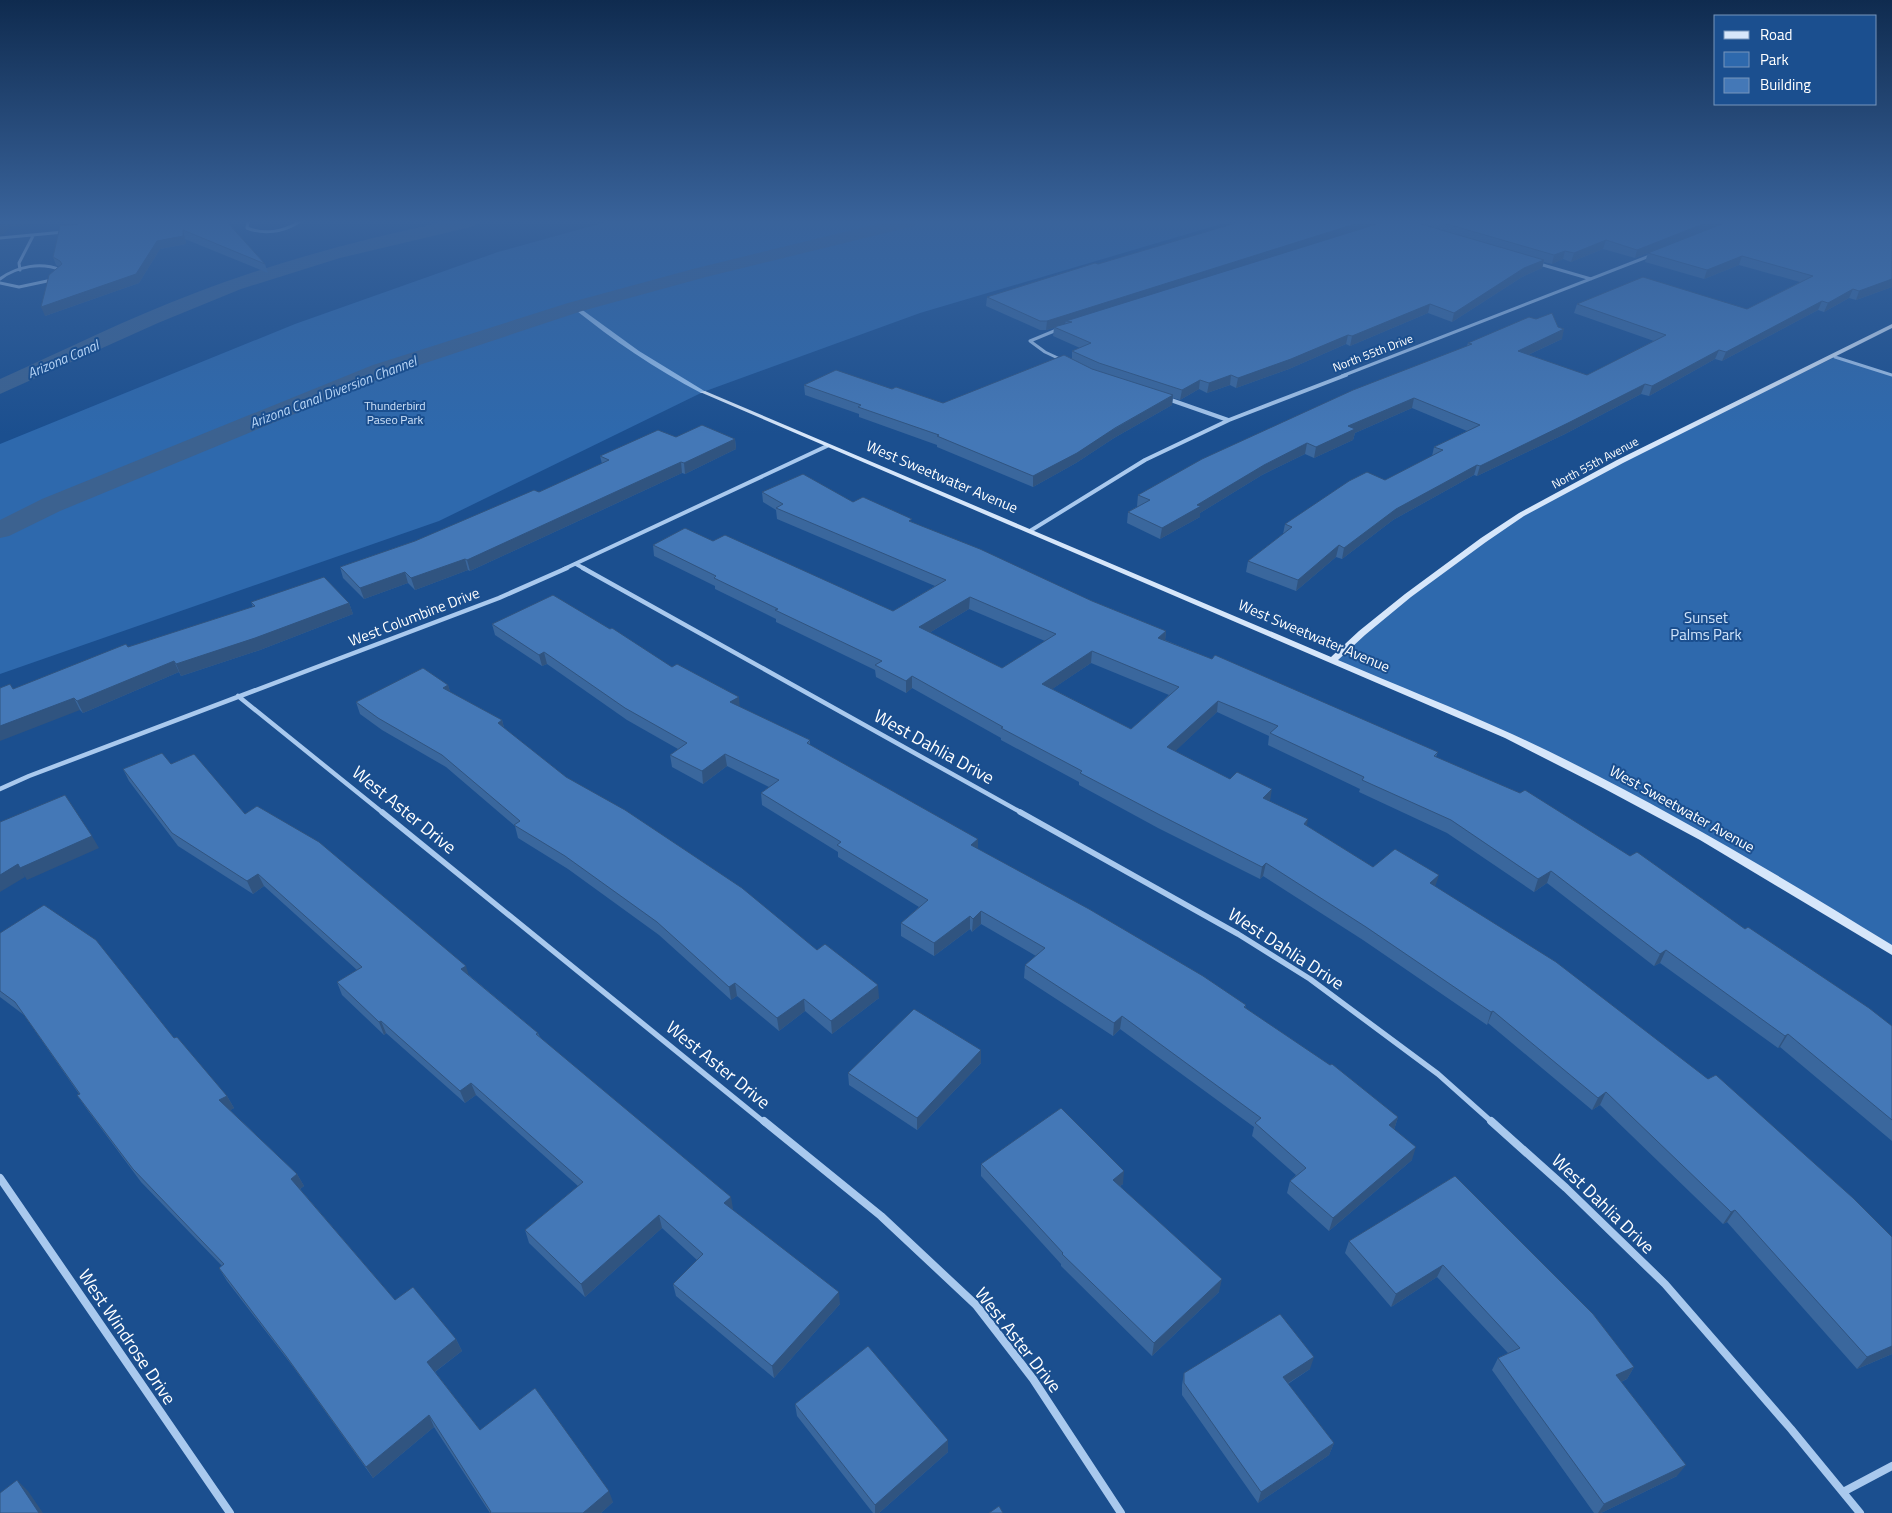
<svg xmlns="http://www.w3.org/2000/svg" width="1892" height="1513" font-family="'Titillium Web',sans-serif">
  <rect width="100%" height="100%" fill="#1b4f8f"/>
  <!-- green -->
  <path fill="#2e69ad" d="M606,222H1228L920,313L703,392L439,521L0,674V444L295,324L498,252Z
    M1835,357L1892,375V951L1587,774L1333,660L1401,599L1530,510L1629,457Z"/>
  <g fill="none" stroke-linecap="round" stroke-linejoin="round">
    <!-- stream -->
    <path fill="#9cc4f0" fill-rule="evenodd" d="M573,306H577L639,351L706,392L701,393C655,369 613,340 573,308Z"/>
    <!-- canal -->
    <path fill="#3c6290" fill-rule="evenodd" d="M443,222H477L475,226L340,258L241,289L158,323L0,394V379C65,350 128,318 195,293C275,262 359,240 443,222Z
      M885,222H916L914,226L706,277L582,311L389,375L60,511L9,536L0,538V520L42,499L373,365L568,303L693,269Z"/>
    <!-- street-far4 -->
    <path stroke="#a9c9ee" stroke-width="3" d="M248,222L247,228C264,235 283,232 299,222
      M0,238L64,232
      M1536,263L1591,279
      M20,270L19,263L33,236
      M0,279C17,266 41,262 61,270
      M0,283L19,287L52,280
      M1030,341L1059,329
      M1030,341L1045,352L1062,360
      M1835,357L1892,375
      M1342,376L1652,255"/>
    <!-- street-far3 -->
    <path stroke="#a9c9ee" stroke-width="4" d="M1168,399L1228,420
      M1030,531L1145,460L1229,420L1346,375
      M576,564L585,569
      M564,569L827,446"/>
    <!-- street-far2 -->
    <path stroke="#a9c9ee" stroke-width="4.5" d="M583,568L1022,813
      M238,696L383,813
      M0,789L29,776L499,598L567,568"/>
    <!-- street-far1 -->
    <path stroke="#a9c9ee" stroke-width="5.5" d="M382,812L765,1123
      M1020,812L1238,934L1310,979L1438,1074L1493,1123"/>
    <!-- street -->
    <path stroke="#a9c9ee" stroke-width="8" d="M764,1121L881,1216L976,1305L1033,1379L1121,1513
      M1491,1121L1566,1188L1665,1284L1791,1429L1860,1513
      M0,1178L230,1513
      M1843,1492L1892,1466"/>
    <!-- secondary -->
    <path fill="#d6e6fa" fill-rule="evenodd" d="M1892,324V328L1623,463L1524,516L1486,542L1411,597L1365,635L1338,660C1396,685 1455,708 1512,734C1644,795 1769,869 1892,945V955L1700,840L1603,788L1505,738L700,392L705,391L1331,657L1359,631L1405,594L1481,538L1519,513L1617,460Z"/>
  </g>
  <!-- wall -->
  <path fill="#3a679d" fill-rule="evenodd" d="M63,222H227L265,264L268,273L185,239L186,244L160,249L139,283L45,316L59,267L56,265L53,257L65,226Z
    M1254,222H1892V287L1856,300L1849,298L1824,312L1818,310L1722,361L1715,359L1649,396L1641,394L1565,434L1477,476L1474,475L1393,520L1342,559L1336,557L1296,591L1246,572L1248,561L1283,534L1285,524L1385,480L1432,456L1434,447L1467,431L1412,408L1355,433L1353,440L1314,458L1305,454L1262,475L1200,513V517L1160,539L1127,523L1128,512L1138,506H1137L1138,495L1467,346L1468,343L1562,339L1528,355L1587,375L1654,341L1574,313L1577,304L1747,309L1800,282L1739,265L1704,279L1645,262L1648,253L1635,258L1603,249L1571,262L1563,259L1552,264L1544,262L1542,268L1522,277L1452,322L1428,313L1350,346L1346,344L1289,369L1236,388L1230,385L1207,393L1199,389L1180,400L1173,398L1172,405L1114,438L1076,463L1033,487L937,447V445L859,417V414L805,395L804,385L892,389L943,403L1072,359V351L1080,348L1053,336L1054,328L1046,330H1040L986,306L987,297L1098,264Z
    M676,437L735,439L736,449L685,474L682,473L615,504L470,571L468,570L415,590L408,583L364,599L343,578L340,567L415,541L539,492L602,464L600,456Z
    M762,492L853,502L912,522L1092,601L1166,631L1165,640L1438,752L1436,757L1745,929L1892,1026V1141L1780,1047L1778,1048L1660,963L1654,966L1547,883L1534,892L1447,833L1359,792L1360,789L1268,745L1269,736L1217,712L1175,751L1270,801L1307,826L1373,867L1435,886L1892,1354L1857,1369L1727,1222L1723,1224L1600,1105L1592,1110L1488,1023L1487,1025L1363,940L1263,876L1260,879L1158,828L1079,785V782L1001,740V738L912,688L906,693L876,677L875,670L776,622V619L715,589V586L654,556L653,545L713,541L893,611L935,586L777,519L776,510L763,502ZM969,609L1045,641L1002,668L929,633ZM1091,663L1169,695L1131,729L1052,689Z
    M251,602L349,603L353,614L260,650L181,676L179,672L83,713L80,710L13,689L128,647L253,607Z
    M492,624L672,667L740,707L810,740V745L978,849L1246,1005L1245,1008L1398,1117L1394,1130L1412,1160L1329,1231L1287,1193L1290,1181L1296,1175L1252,1136L1254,1127L1120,1029L1113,1036L1024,978L1025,965L1036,956L981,924L972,932L970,929L934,956L901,936V923L919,907L838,857V852L762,805L761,793L769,787L727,766L703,784L672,767L670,755L678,749L627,720L547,664L542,666L495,635Z
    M448,685L450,692L502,720L504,728L566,777L817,950L879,998L832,1034L805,1011L779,1031L737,996L731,1000L659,935L568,869L518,838L515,826L446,767L382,730L360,714L356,702Z
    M171,764L245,814L469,975L538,1033L540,1037L733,1209L732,1210L840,1304L774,1378L676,1296L673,1284L697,1260L662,1228L585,1297L529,1243L525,1230L578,1186L476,1095L465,1103L386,1033L384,1035L342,995L337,982L357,970L264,886L253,894L178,846L129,781L123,769Z
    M0,933L174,1038L227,1096L234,1108L230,1110L297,1174L304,1186L300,1189L395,1300L456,1339L462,1351L435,1372L480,1430L613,1502L601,1513H490L434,1427L373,1478L294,1368L227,1281L219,1268L222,1266L141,1182L86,1108L77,1095L79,1094L24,1015L0,997Z
    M981,1063L917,1130L849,1085L848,1073Z
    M981,1164L1123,1184L1120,1186L1219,1292L1152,1356L1061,1266V1264L981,1176Z
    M1455,1176L1634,1367L1627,1379L1621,1382L1677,1476L1601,1513H1594L1492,1370L1498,1358L1508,1353L1437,1277L1391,1307L1345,1253L1349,1241Z
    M1310,1369L1288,1384L1334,1443L1329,1455L1258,1503L1182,1395V1385L1184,1373Z
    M795,1404L948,1440V1452L879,1513H873L797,1416Z"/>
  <!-- shaded-wall -->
  <path fill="#305480" d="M4,222H49L10,227L4,234L0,235V226Z
    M63,222H111L65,227Z
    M1361,222H1386L1066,321L1065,324L1054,327V328L1046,330L1047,321Z
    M1708,222H1727L1635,258L1637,250Z
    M183,230L185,239L186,244L160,249L139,283L45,316L41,307L157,241Z
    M1606,240L1603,249L1571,262L1574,253Z
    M1565,251L1563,259L1552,264L1554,255Z
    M1742,256L1739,265L1704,279L1707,270Z
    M1544,260L1542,268L1522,277L1452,322L1454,313L1524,268Z
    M1892,279V287L1856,300L1859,291Z
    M1853,289L1849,298L1824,312L1828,303Z
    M1822,301L1818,310L1722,361L1726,352Z
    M1430,304L1428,313L1350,346L1352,336Z
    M1564,329L1562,339L1515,361L1518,351Z
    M1348,335L1346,344L1289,369L1236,388L1238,378Z
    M1719,350L1715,359L1649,396L1652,386Z
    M1231,375L1230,385L1207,393L1209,383Z
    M1200,380L1199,389L1180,400L1182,390Z
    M1645,384L1641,394L1565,434L1477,476L1480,466Z
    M1173,395L1172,405L1114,438L1076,463L1033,487V476Z
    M1414,398L1412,408L1355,433L1353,440L1314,458L1316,447L1348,426Z
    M735,439L736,449L685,474L684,463Z
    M1307,443L1305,454L1262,475L1200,513V517L1160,539L1162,528L1197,505L1264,465Z
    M681,462L682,473L470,571L467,560Z
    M1477,465L1474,475L1393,520L1342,559L1344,548L1396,509Z
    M1339,545L1336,557L1296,591L1298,580Z
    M465,559L468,570L415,590L411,578Z
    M405,572L408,583L364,599L360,588Z
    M970,597L969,609L919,639V627Z
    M349,603L353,614L260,650L181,676L176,664Z
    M1166,631L1165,643L1158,638Z
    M1092,651L1091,663L1042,696V684Z
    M544,652L547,664L542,666L539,655Z
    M174,661L179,672L83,713L77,701Z
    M912,676V688L906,693V681Z
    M448,685L452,697L443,688Z
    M739,697L740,709L730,702Z
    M74,698L80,710L0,741V726Z
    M1218,701L1217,712L1166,760L1167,747Z
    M502,720L505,732L498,723Z
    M725,754L727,766L703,784L702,771Z
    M1272,789L1270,801L1263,798Z
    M1308,819L1306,832L1304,824Z
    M92,836L99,848L27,880L20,868Z
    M978,839V852L971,845Z
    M1266,863L1263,876L1260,879L1262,867Z
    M18,864L25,877L0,892V875Z
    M1551,871L1547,883L1534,892L1538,879Z
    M258,874L264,886L253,894L247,881Z
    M1439,875L1435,887L1430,883Z
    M981,911V924L972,932L973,919Z
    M970,916V929L934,956V943Z
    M1666,950L1660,963L1654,966L1660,954Z
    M466,966L470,979L461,969Z
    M735,983L737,996L731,1000L729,987Z
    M878,985L879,998L832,1034L831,1021Z
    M804,999L805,1011L779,1031L777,1018Z
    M1493,1011L1488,1023L1487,1025L1491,1012Z
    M1122,1016L1120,1029L1113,1036L1114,1023Z
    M381,1021L386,1033L384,1035L379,1022Z
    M1788,1034L1780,1047L1778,1048L1785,1036Z
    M981,1050V1063L917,1130V1118Z
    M471,1083L476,1095L465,1103L460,1091Z
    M1606,1092L1600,1105L1592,1110L1598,1098Z
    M227,1096L234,1108L226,1113L219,1100Z
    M1398,1117L1394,1130L1389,1125Z
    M1416,1147L1412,1160L1329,1231L1333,1218Z
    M1124,1171L1123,1184L1111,1192L1113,1180Z
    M297,1174L304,1186L297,1191L291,1179Z
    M731,1197L733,1209L726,1216L724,1203Z
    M1735,1210L1727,1222L1723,1224L1731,1212Z
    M659,1215L662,1228L585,1297L581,1284Z
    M1443,1265L1437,1277L1391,1307L1396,1294Z
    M1222,1279L1219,1292L1152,1356L1154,1343Z
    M839,1292L840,1304L774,1378L772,1366Z
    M456,1339L462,1351L432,1374L427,1362Z
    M1892,1346V1354L1857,1369L1867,1357Z
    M1314,1357L1310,1369L1279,1389L1283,1377Z
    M1634,1367L1627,1379L1609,1387L1616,1375Z
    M429,1415L434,1427L373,1478L366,1467Z
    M948,1440V1452L879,1513H875V1505Z
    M1334,1443L1329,1455L1258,1503L1261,1492Z
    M1686,1465L1677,1476L1601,1513H1598L1604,1504Z
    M17,1480L28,1491L43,1513H39Z
    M609,1491L613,1502L601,1513H583Z"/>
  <!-- building -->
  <path fill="#4478b7" stroke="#305480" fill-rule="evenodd" d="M97,222H227L265,264L183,230V236L157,241L136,274L41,307L49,275L62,264L60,261L53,257L60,226Z
    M1239,222H1246L1250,224L1254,222H1361L1047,321H1040L987,297L1095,263L1098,264Z
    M1383,222H1414L1544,260L1524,268L1454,313L1430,304L1352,336L1348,335L1291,359L1238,378L1231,375L1209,383L1200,380L1182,390L1099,363L1072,351L1091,343L1054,327L1072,322L1066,321Z
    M1440,222H1708L1637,250L1606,240L1574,253L1565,251L1554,255Z
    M1727,222H1892V279L1859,291L1853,289L1828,303L1822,301L1726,352L1719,350L1652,386L1645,384L1568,423L1480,466L1477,465L1396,509L1344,548L1339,545L1298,580L1248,561L1292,527L1285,524L1349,481L1367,472L1385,480L1443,450L1434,447L1480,425L1414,398L1348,426L1355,429L1316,447L1307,443L1264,465L1197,505L1201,506L1162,528L1128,512L1150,500L1138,495L1202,459L1353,390L1472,344L1468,343L1529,317L1536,319L1552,313L1558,327L1564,329L1518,351L1587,375L1666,335L1577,304L1643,277L1747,309L1813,276L1742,256L1707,270L1648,253Z
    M1064,355L1092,369L1173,395L1115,428L1077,453L1033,476L937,436L939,435L858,407L861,405L804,385L836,370L892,389L896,387L943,403Z
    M702,425L735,439L684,463L681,462L613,493L467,560L465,559L411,578L405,572L360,588L340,567L415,541L534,490L539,492L609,460L600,456L658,430L676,437Z
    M803,474L853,502L863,497L912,519L909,521L980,549L1092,601L1166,631L1158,638L1212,659L1215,655L1438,752L1434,756L1520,793L1525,790L1630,856L1637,852L1745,929L1748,927L1869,1008L1892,1026V1120L1788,1034L1785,1036L1666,950L1660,954L1551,871L1538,879L1451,820L1362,780L1364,777L1270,733L1278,726L1218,701L1167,747L1230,779L1237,772L1272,789L1263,798L1308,819L1304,824L1373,867L1395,849L1439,875L1430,883L1556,962L1708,1079L1716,1075L1853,1198L1892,1237V1346L1867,1357L1735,1210L1731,1212L1606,1092L1598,1098L1493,1011L1491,1012L1366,927L1266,863L1262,867L1160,815L1080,773L1082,771L1001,728L1003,727L912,676L906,681L875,665L882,661L775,610L778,609L714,578L716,576L653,545L685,528L713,541L725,535L893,611L946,580L776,508L783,504L762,492ZM970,597L1056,634L1002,668L919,627ZM1092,651L1179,687L1131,729L1042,684Z
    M324,577L349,603L255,638L176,664L174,661L77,701L74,698L0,726V688L10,684L13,689L126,644L128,647L255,606L251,602Z
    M553,595L610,629L612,628L672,667L677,664L739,697L730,702L810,740L807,743L978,839L971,845L1089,909L1203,976L1246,1005L1244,1007L1330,1065L1332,1064L1398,1117L1389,1125L1416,1147L1333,1218L1290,1181L1306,1168L1255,1123L1261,1118L1122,1016L1114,1023L1025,965L1045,948L981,911L973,919L970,916L934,943L901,923L928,900L837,845L841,842L761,793L779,780L725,754L702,771L670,755L687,743L625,708L544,652L539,655L492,624Z
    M423,668L448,685L443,688L502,720L498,723L566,777L625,810L742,888L817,950L825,944L878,985L831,1021L804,999L777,1018L735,983L729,987L657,922L565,856L514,825L520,821L442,755L378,718L356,702Z
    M162,753L171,764L194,754L245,814L257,806L319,842L466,966L461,969L538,1033L536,1034L731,1197L724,1203L839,1292L772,1366L673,1284L703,1254L659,1215L581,1284L525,1230L583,1182L471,1083L460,1091L381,1021L379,1022L337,982L362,967L258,874L247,881L172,833L123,769Z
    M65,795L92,836L20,868L18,864L0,875V822Z
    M44,905L96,940L174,1038L177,1037L227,1096L219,1100L297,1174L291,1179L395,1300L413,1287L456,1339L427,1362L480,1430L535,1388L609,1491L583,1513H490L491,1512L429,1415L366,1467L286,1356L219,1268L224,1264L133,1169L77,1095L80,1094L15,1002L0,991V933Z
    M914,1009L981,1050L917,1118L848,1073Z
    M1061,1108L1124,1171L1113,1180L1222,1279L1154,1343L1062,1254L1063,1253L981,1164Z
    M1455,1176L1593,1314L1634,1367L1616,1375L1686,1465L1604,1504L1498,1358L1520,1348L1443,1265L1396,1294L1349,1241Z
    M1280,1314L1314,1357L1283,1377L1334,1443L1261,1492L1184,1383V1373Z
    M868,1346L948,1440L875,1505L795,1404Z
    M17,1480L39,1513H0V1493Z
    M999,1506L1003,1513H989Z"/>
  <!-- sky -->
  <linearGradient id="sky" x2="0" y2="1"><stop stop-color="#0f2b4f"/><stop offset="0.51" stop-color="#39639b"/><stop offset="1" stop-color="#39639b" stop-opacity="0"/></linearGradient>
  <rect width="1892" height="434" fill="url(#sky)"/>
  <g text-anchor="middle" stroke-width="4" stroke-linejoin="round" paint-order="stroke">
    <!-- far-street labels -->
    <g font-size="12" fill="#fff" stroke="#1b4f8f">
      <text transform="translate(1373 353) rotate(-21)" y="4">North 55th Drive</text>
      <text transform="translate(1595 463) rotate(-28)" y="4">North 55th Avenue</text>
    </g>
    <!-- far-park labels -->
    <g font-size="12" fill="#cfe3fa" stroke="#1b4f8f">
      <text x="395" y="410">Thunderbird<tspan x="395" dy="14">Paseo Park</tspan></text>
    </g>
    <!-- far-water labels -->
    <g font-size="14" font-style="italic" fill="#b5d3f5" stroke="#1b4f8f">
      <text transform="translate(63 359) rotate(-23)" y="5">Arizona Canal</text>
      <text transform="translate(333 392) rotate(-21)" y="5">Arizona Canal Diversion Channel</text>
    </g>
    <!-- street labels -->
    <g font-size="15" fill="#fff" stroke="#1b4f8f">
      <text transform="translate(942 477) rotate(23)" y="5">West Sweetwater Avenue</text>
      <text transform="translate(414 617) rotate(-21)" y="5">West Columbine Drive</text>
      <text transform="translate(1314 636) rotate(23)" y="5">West Sweetwater Avenue</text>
      <text transform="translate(1682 809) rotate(29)" y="5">West Sweetwater Avenue</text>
    </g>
    <!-- park labels -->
    <g font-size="15" fill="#cfe3fa" stroke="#1b4f8f">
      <text x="1706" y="623">Sunset<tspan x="1706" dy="17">Palms Park</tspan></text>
    </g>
    <!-- near-street labels -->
    <g font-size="18" fill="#fff" stroke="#1b4f8f">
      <text transform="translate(934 747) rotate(29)" y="6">West Dahlia Drive</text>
      <text transform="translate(404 810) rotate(39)" y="6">West Aster Drive</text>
      <text transform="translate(1286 949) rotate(33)" y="6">West Dahlia Drive</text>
      <text transform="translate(718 1065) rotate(39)" y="6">West Aster Drive</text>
      <text transform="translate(1603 1204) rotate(44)" y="6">West Dahlia Drive</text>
      <text transform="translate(127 1337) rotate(56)" y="6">West Windrose Drive</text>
      <text transform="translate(1018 1340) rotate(52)" y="6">West Aster Drive</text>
    </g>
  </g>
  <!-- legend -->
  <rect x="1714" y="15" width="162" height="90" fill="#1b4f8f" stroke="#7695bc"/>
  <rect x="1724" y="31" width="25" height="8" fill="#d6e6fa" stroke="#7695bc"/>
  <text x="1760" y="40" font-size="15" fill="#ffffff">Road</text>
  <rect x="1724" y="52" width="25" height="15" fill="#2e69ad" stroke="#7695bc"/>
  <text x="1760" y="65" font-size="15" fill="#ffffff">Park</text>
  <rect x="1724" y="78" width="25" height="15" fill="#4478b7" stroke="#7695bc"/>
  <text x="1760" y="90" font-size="15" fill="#ffffff">Building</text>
</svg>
